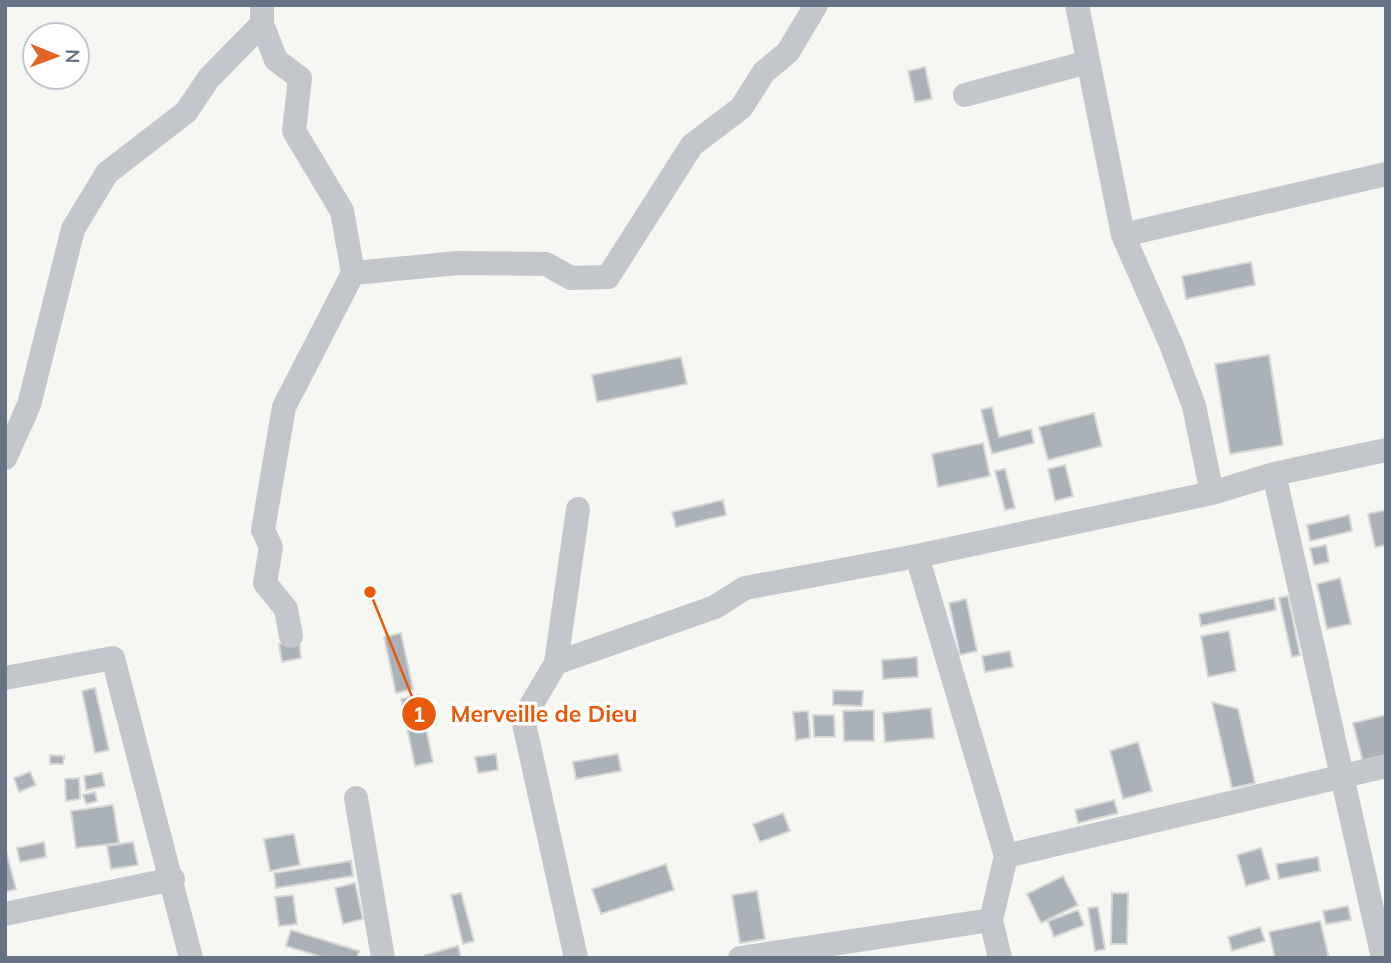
<svg xmlns="http://www.w3.org/2000/svg" width="1391" height="963" font-family="Mulish,sans-serif">
  <rect width="100%" height="100%" fill="#f6f6f3"/>
  <!-- building -->
  <path fill="#aab1b8" stroke="#d7d7d5" stroke-width="2" d="M925,67L932,99L915,102L908,71Z
    M1251,262L1255,285L1186,299L1182,276Z
    M1269,355L1283,445L1230,454L1215,364Z
    M681,357L687,384L597,402L592,375Z
    M992,407L999,437L1031,429L1034,443L992,454L981,410Z
    M1094,413L1102,446L1048,460L1039,427Z
    M983,443L990,476L938,487L932,454Z
    M1065,465L1073,496L1055,501L1048,469Z
    M1005,469L1015,508L1005,510L995,471Z
    M723,500L726,515L676,527L672,512Z
    M1386,510V545L1375,547L1368,514Z
    M1349,515L1352,531L1310,541L1307,525Z
    M1326,545L1329,562L1314,565L1310,548Z
    M1340,578L1351,624L1327,629L1317,584Z
    M1288,596L1300,655L1292,657L1279,598Z
    M1274,598L1276,610L1201,626L1199,614Z
    M966,599L977,651L960,655L949,603Z
    M1229,631L1236,671L1208,677L1201,636Z
    M401,633L413,689L396,693L384,637Z
    M299,641L301,658L282,662L279,644Z
    M1010,651L1013,667L985,672L982,656Z
    M917,657L918,677L883,679L882,660Z
    M95,688L109,750L95,753L82,691Z
    M833,690L863,691L862,706L833,705Z
    M419,695L433,762L415,766L401,699Z
    M1212,702L1238,709L1255,783L1232,788Z
    M931,708L934,738L885,742L883,713Z
    M874,710V741H844L843,711Z
    M808,711L810,738L796,740L793,712Z
    M813,715H834L835,737H814Z
    M1386,715V756L1363,762L1353,723Z
    M1138,742L1152,791L1123,799L1110,751Z
    M496,754L498,770L478,773L475,757Z
    M618,754L621,771L576,779L573,762Z
    M50,755L64,756L63,764H50Z
    M30,772L36,785L19,792L14,778Z
    M102,773L105,786L86,790L84,776Z
    M79,778L80,799L66,801L65,779Z
    M95,792L97,801L86,804L83,795Z
    M1114,800L1118,813L1078,823L1075,810Z
    M113,805L119,843L76,848L71,811Z
    M783,813L790,831L760,842L753,824Z
    M294,834L300,865L270,871L264,839Z
    M44,842L46,857L20,862L17,848Z
    M133,842L138,865L111,869L107,846Z
    M1261,848L1270,879L1246,886L1237,855Z
    M6,851L16,889L5,892V852Z
    M1318,857L1320,871L1279,879L1276,864Z
    M351,861L353,876L276,888L274,873Z
    M666,864L674,890L601,914L592,889Z
    M1063,876L1078,905L1041,923L1027,894Z
    M355,883L363,919L343,924L335,888Z
    M757,891L765,939L740,943L732,895Z
    M461,893L474,941L463,944L451,895Z
    M1112,893H1128L1127,944H1111Z
    M293,895L297,924L279,926L275,897Z
    M1348,906L1351,920L1326,924L1323,911Z
    M1098,907L1105,949L1095,951L1088,908Z
    M1078,910L1084,925L1054,937L1048,921Z
    M1320,921L1329,958H1275L1269,932Z
    M1260,927L1265,941L1232,951L1228,937Z
    M291,930L359,951L357,958H325L286,946Z
    M458,946L461,958H426L425,955Z"/>
  <g fill="none" stroke-linecap="round" stroke-linejoin="round">
    <!-- minor -->
    <path stroke="#c3c6ca" stroke-width="24" d="M262,5V24L276,60L300,78L294,131L342,211L353,273L284,407L263,530L271,547L265,583L286,609L291,636
      M1077,5L1123,235L1171,344L1194,406L1212,493
      M965,95L1088,62
      M1123,235L1386,174
      M353,273L458,263L546,264L571,278L608,277L692,145L741,108L764,72L788,52L816,5
      M5,458L29,405L73,229L107,173L186,112L209,78L262,24
      M1274,474L1383,958
      M917,556L1006,856
      M556,663L715,607L745,588L917,556L1212,493L1274,474L1386,450
      M5,678L113,658L191,958
      M356,798L383,958
      M5,914L173,879
      M576,958L523,719L556,663L578,509
      M740,958L991,920
      M1000,958L991,920L1006,856L1386,766"/>
  </g>
  <!-- callouts -->
  <path fill="none" stroke="#e8590c" stroke-width="2.5" d="M370 592L419 714"/>
  <g fill="#e8590c" stroke="#fff" stroke-width="2.5">
    <circle cx="370" cy="592" r="7"/>
    <circle cx="419" cy="714" r="18"/>
  </g>
  <g font-size="21" text-anchor="middle" font-weight="bold" fill="#fff">
    <text x="419" y="722">1</text>
  </g>
  <g font-size="23" text-anchor="middle" font-weight="bold" fill="#e8590c" stroke="#fff" stroke-width="7" stroke-linejoin="round" paint-order="stroke">
    <text x="544" y="722">Merveille de Dieu</text>
  </g>
  <!-- border -->
  <rect width="1391" height="963" fill="none" stroke="#657384" stroke-width="14"/>
  <!-- north arrow -->
  <g transform="translate(56 56) rotate(91)"><circle r="33" fill="#ffffff" stroke="#c1c7ce" stroke-width="2"/>
  <path d="M0-5L12 26L0 18L-12 26Z" fill="#e46425"/>
  <text y="-10" font-size="19" font-weight="bold" text-anchor="middle" fill="#657384">N</text>
  </g>
</svg>
